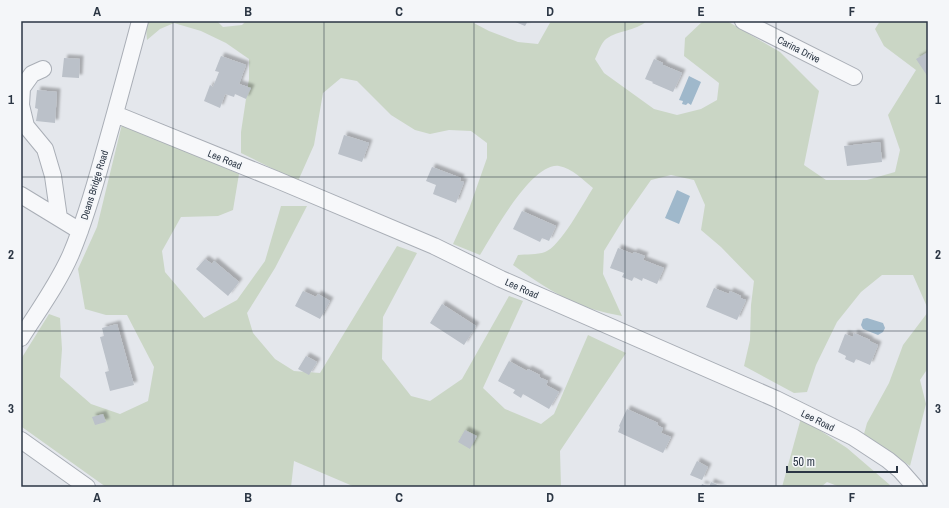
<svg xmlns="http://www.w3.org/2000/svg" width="949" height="508" font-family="'Archivo Narrow',sans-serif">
  <defs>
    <filter id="shadow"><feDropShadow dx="3.5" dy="-3.5" stdDeviation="1" flood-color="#0004"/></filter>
  </defs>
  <rect width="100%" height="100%" fill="#e4e7ec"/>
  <!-- green -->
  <path fill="#cad6c5" d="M149,21H217L223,27L242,25L246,21H470L489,31L518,42L538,44L551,21H647C636,31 618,30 606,39C601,43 598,53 595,59L604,73L654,109L677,115L701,109L717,100L719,83L684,56L685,38L703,21H727L780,52L819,91L804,165L826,180H867L895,172L900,150L888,115L916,70L884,46L875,29L880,21H928V309L913,275H882L861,292L837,322L816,365L807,392L794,393L744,366L750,340L751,305L754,281L721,247L701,230L705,205L694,180L671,175L651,180L623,220L604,251L603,274L622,316C612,314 602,312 592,309C563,300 537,282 513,265L518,255C526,254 537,255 545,252C560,247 584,202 593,188C583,180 572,168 559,166C532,162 493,234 480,255L453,244L469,209L487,158V143L471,131L449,130L430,134L415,130L391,115L357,81L341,78L323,93L314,145L298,181L241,153V132L249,79V59L226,43L201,31L174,23L160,29L147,40L146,28Z
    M122,124L239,174L233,210L218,216L181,217L162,251L165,272L204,318L237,300L265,261L281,206H307L275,268L247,313L253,333L275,359L294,371L320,373L397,246L417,253L383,317L382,359L411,396L430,401L462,379L509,296L523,301L483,388L505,409L541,424L554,414L588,335L626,353L560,451L561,487H355L294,461L291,487H106L22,427L21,425V359L49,314L60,318L62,349L60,377L91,404L120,414L148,401L154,367L127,315H106L85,309L78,269L97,227Z
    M928,312V368L920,380L926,404L910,466L864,434L867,423L889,383L903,345Z
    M801,418L847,448L890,485L889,487H840L827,482L821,487H782Z"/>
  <!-- water -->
  <path fill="#9fb8cb" d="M689,76L701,82L691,105L688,103L686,105L682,104L683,101L679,100Z
    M677,190L690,196L679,224L665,218Z
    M867,318L883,323L885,328L883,332L878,335L863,329L861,325L863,319Z"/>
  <!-- building -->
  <path fill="#bbc1c9" filter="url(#shadow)" d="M513,21H528L525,26Z
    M928,52V77L916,59Z
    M221,56L246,65L239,84L251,88L246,99L235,94L234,97L225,94L220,108L204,101L210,85L213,87L219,72L215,71Z
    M64,58L80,59L79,78L62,77Z
    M654,59L663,63V65L682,73L673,92L652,83L653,82L645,79Z
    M37,90L57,92L55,123L36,121L38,109L35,108Z
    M344,135L369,143L362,162L338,154Z
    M880,142L882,162L847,166L844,146Z
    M432,167L461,178L460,181L464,182L456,203L433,194L436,185L426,181Z
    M522,211L556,226L549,241L542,238L540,242L513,229Z
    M618,248L633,254L634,252L645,256L643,260L664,268L657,284L643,278L642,281L634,277L632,281L622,277L624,273L610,268Z
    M205,259L212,264L214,261L239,282L228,296L196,269Z
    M714,288L729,294L730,291L741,296L740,298L746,300L737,320L706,307Z
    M303,291L316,297L318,294L330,301L320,319L295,306Z
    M442,304L476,326L464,345L430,323Z
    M117,324L134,385L110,391L105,372L109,371L100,337L104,336L102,328Z
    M854,333L870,340L869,341L878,345L870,365L856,359L854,363L845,359L846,356L838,352L845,334L853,337Z
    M306,356L317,362L309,375L298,369Z
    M509,361L527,371L528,369L540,375L539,377L548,381L546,385L559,392L549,409L523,394L521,398L513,393L515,390L498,381Z
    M627,409L658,423L657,425L663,428L661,433L671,437L663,453L618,432L620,427L619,426Z
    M103,414L106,422L95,425L92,417Z
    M465,430L477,436L470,449L458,442Z
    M697,461L708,467L702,480L690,475Z
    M711,482L722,487H701L702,484L709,487Z"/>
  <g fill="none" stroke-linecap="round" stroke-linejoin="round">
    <defs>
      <path id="minor" d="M743,21L854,77
        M43,69L32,74L22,88L21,105L26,126L45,149L53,176L59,218
        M115,114L275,179L434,246L501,279L776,399L853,437L888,460L900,470L915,487
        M21,195L80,231
        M21,338C38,311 58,284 71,254C84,223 94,189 103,156C116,111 128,66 140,21
        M21,440L87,487"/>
    </defs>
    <!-- minor casing -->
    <use href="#minor" stroke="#a9aeb6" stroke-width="18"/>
    <!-- minor -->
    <use href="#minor" stroke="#f7f8fa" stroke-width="16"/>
  </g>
  <!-- grid -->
  <path fill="none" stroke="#2b3644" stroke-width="1" stroke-opacity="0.55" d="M173,21V487M324,21V487M474,21V487M625,21V487M776,21V487M21,177H928M21,331H928"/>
  <g text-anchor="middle" stroke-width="3.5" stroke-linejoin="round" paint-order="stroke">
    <!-- street labels -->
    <g font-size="10" fill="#2b3644" stroke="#f4f6f9">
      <text transform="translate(799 49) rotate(27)" y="4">Carina Drive</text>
      <text transform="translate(225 159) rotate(22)" y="4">Lee Road</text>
      <text transform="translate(94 185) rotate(-73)" y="4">Deans Bridge Road</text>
      <text transform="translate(522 288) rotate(24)" y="4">Lee Road</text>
      <text transform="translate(818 420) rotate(26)" y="4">Lee Road</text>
    </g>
  </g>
  <!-- border -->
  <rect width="949" height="508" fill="none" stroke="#f4f6f9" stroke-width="44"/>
  <!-- scale -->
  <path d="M787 466v6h110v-6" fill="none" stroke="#2b3644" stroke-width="2"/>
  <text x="793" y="466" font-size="12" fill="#2b3644" stroke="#f4f6f9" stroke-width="3" paint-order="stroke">50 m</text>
  <rect x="22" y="22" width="905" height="464" fill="none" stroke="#2b3644" stroke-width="1.5"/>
  <g font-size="13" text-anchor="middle" font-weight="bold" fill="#2b3644">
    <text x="97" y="16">A</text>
    <text x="248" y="16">B</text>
    <text x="399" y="16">C</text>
    <text x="550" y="16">D</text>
    <text x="701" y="16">E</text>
    <text x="852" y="16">F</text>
    <text x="11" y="104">1</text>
    <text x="938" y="104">1</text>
    <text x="11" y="259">2</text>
    <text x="938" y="259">2</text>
    <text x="11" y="413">3</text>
    <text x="938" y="413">3</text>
    <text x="97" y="502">A</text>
    <text x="248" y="502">B</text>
    <text x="399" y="502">C</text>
    <text x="550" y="502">D</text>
    <text x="701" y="502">E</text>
    <text x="852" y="502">F</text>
  </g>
</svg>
